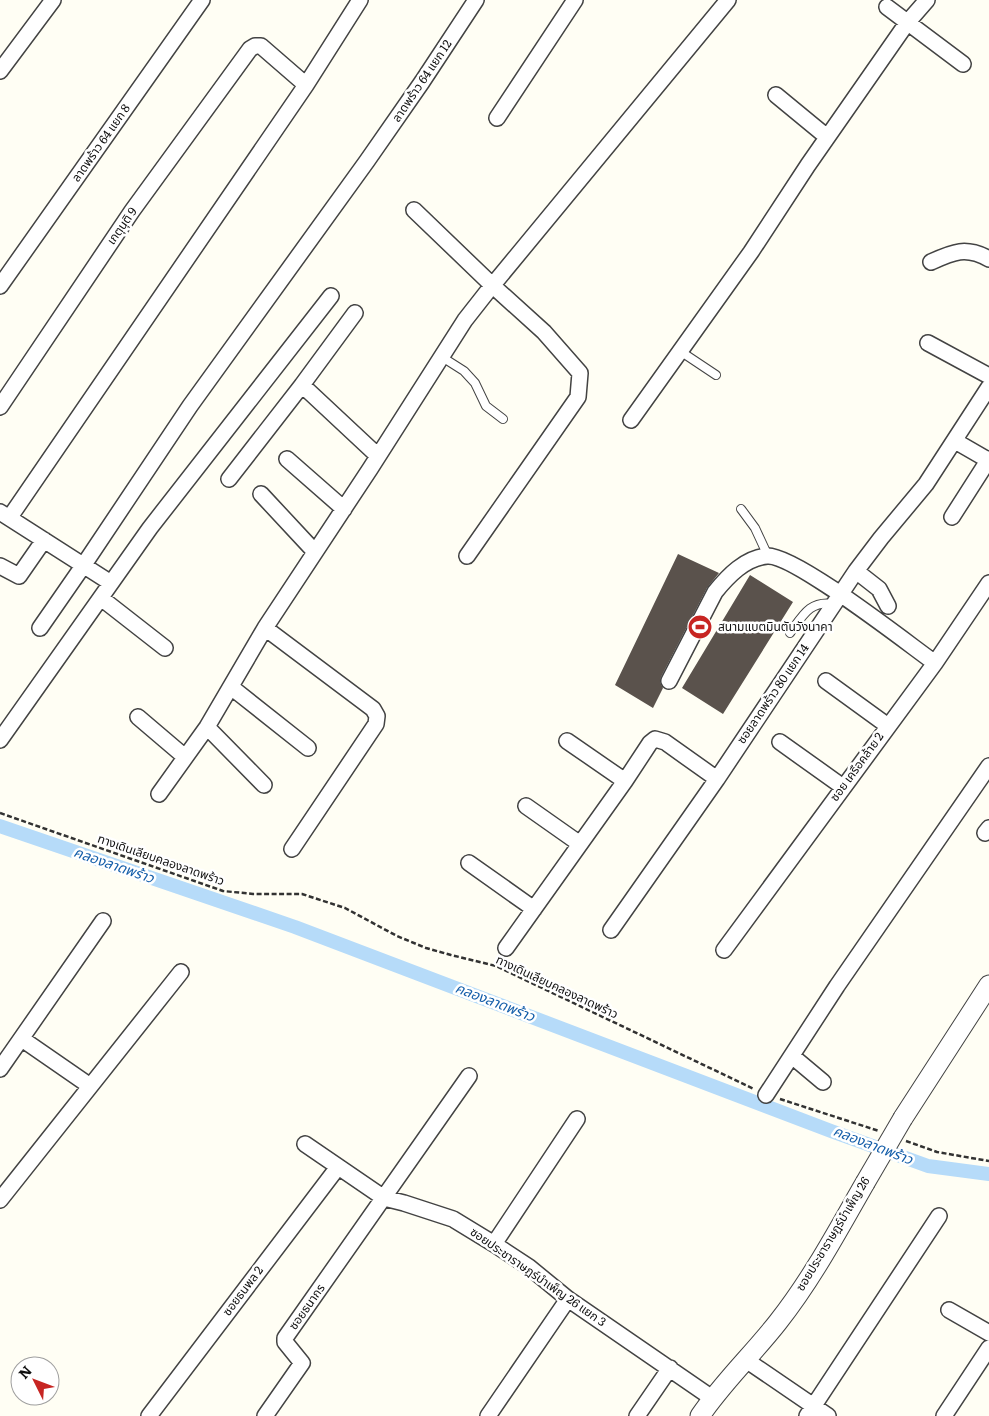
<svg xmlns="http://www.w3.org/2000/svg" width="989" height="1416" font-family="Literata,'Noto Sans Thai',serif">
  <rect width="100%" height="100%" fill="#fffef4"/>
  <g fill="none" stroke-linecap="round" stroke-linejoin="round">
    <!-- canal -->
    <path stroke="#b6dbf9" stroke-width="14" d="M0,826L295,927L831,1131L928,1166L989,1174"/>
  </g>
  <!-- building -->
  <path fill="#5a524c" d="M678,554L719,573L707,588L661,677L660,682L663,688L653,708L615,685Z
    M750,575L793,602L723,714L682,688Z"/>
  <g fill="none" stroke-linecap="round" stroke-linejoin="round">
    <defs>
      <path id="service" d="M680,351L716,375
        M442,357L464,371L475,383L486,406L503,419
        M741,509L755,528L768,556
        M790,633C803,615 810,600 834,604"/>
      <path id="minor" d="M887,7L963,64
        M0,71L53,0
        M776,95L827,137
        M497,118L575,0
        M414,210L492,285L544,332L580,373L578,397L467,556
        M931,262C953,252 966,246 989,259
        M0,286L202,0
        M928,343L989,376
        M302,385L378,456
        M0,407L132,211L250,49L255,46H261L306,85
        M631,420L751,252L808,165L907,23L927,0
        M955,441L988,460
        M287,459L344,509
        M229,479L302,385L355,313
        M261,494L315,552
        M0,512L111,583
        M10,517L306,85L360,0
        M952,517L989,459
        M0,566L19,576L44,540
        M856,571L879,589L888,606
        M101,598L165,648
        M40,628L83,566L190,406L367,161L422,82L476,0
        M265,628L373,709L377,716L376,724L292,849
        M669,681L715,592C728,576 745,558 767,556C794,554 907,643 935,663
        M826,681L888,726
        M231,687L308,748
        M138,717L185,757
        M207,727L264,785
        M0,740L150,528L331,296
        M567,741L625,781
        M780,742L843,787
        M159,794L207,727L265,628L370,469L465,320L487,292L728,0
        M526,806L580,844
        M985,833L989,828
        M469,863L534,909
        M611,930L717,779L856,571L881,538L926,484L989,387
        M506,948L625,781L650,743L655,739L665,742L717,779
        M724,950L935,663L989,583
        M22,1039L90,1086
        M792,1056L823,1082
        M0,1069L103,921
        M766,1095L837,986L989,766
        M305,1144L384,1198L404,1203L453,1219L494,1244L529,1267L568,1299L712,1398
        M0,1200L181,972
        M494,1244L577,1119
        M949,1310L989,1333
        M746,1360L828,1416
        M149,1416L338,1167
        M265,1416L302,1363L285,1342V1338L469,1076
        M488,1416L568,1299
        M637,1416L670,1368
        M807,1416L939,1216
        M944,1416L989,1348"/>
      <path id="tertiary" d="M903,1118L989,985
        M700,1416C723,1382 753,1354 778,1322C812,1279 838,1230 865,1183"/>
    </defs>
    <!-- service casing -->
    <use href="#service" stroke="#434343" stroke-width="10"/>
    <!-- minor casing -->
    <use href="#minor" stroke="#434343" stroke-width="18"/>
    <!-- tertiary casing -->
    <use href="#tertiary" stroke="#434343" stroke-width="21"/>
    <!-- path -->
    <path stroke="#323232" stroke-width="2.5" stroke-dasharray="5 2.5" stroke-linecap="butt" d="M0,813L223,891L253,894H302L345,908L397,936L426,948L451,955L496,966L754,1089
      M780,1099L879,1131
      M906,1141L937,1152L989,1161"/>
    <!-- service -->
    <use href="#service" stroke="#fff" stroke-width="8"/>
    <!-- minor -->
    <use href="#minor" stroke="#fff" stroke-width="15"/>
    <!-- tertiary -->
    <use href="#tertiary" stroke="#fff" stroke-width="19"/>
    <defs>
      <path id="tertiary-bridge" d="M865,1183L903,1118"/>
    </defs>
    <!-- tertiary-bridge casing -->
    <use href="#tertiary-bridge" stroke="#434343" stroke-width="21" stroke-linecap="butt"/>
    <!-- tertiary-bridge -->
    <use href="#tertiary-bridge" stroke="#fff" stroke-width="19"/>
  </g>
  <!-- icons -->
  <defs>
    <symbol id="stadium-disc" viewBox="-11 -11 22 22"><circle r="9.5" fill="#c72522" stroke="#fff"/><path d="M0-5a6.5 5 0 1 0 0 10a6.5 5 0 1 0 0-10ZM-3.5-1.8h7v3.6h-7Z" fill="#fff"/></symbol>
  </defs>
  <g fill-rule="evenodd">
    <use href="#stadium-disc" x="686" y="613" width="28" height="28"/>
  </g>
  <g text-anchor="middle" stroke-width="5" stroke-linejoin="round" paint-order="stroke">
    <!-- street labels -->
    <g font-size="12" fill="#101010" stroke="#fff">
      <text transform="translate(422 81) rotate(-56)" y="4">ลาดพร้าว 64 แยก 12</text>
      <text transform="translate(101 143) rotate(-55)" y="4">ลาดพร้าว 64 แยก 8</text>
      <text transform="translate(122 226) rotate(-55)" y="4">เกตุนุติ 9</text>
      <text transform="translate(773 694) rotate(-56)" y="4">ซอยลาดพร้าว 80 แยก 14</text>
      <text transform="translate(857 767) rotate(-54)" y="4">ซอย เครือคล้าย 2</text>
      <text transform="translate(161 860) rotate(19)" y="4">ทางเดินเลียบคลองลาดพร้าว</text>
      <text transform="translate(557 987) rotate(25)" y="4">ทางเดินเลียบคลองลาดพร้าว</text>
      <text transform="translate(833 1234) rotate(-59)" y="4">ซอยประชาราษฎร์บำเพ็ญ 26</text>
      <text transform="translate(538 1277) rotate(35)" y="4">ซอยประชาราษฎร์บำเพ็ญ 26 แยก 3</text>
      <text transform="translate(243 1291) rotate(-53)" y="4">ซอยธนพล 2</text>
      <text transform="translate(307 1307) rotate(-55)" y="4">ซอยธนากร</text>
    </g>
    <!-- poi labels -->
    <g font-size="12" fill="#101010" stroke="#fff" text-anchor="start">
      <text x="718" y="631">สนามแบตมินตันวังนาคา</text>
    </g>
    <!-- water labels -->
    <g font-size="14" font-style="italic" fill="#135da9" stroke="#fff">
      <text transform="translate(114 865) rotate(19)" y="5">คลองลาดพร้าว</text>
      <text transform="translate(495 1002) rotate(21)" y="5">คลองลาดพร้าว</text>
      <text transform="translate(873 1145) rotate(21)" y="5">คลองลาดพร้าว</text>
    </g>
  </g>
  <!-- north arrow -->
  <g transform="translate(35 1381) rotate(312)"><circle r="24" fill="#ffffff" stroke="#9f9f9f"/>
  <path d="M0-4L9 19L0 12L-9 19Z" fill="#c72522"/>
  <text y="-8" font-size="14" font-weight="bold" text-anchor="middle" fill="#101010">N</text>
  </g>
</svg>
